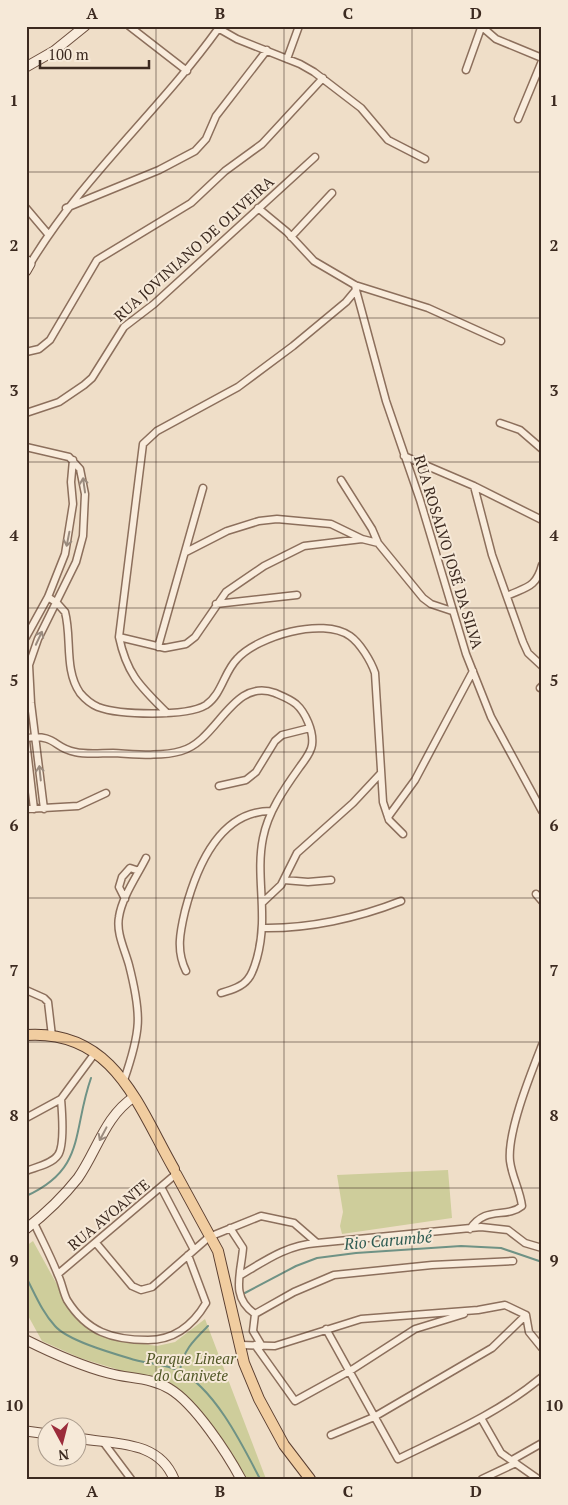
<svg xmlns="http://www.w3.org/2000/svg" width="568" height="1505" font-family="'PT Serif',serif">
  <rect width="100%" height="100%" fill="#efdec8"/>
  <!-- green -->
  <path fill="#cecd9b" d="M448,1170L452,1218L342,1234L340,1226L343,1212L337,1175Z
    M33,1241L76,1319L117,1340L157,1346L175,1342L205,1319L266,1479H242L213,1435L165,1384L80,1358L42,1341L26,1312V1246Z"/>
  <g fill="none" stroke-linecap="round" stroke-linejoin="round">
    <!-- stream -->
    <path stroke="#6f9285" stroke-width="2" d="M26,1196C86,1169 72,1132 91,1078
      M26,1277C35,1294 42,1312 55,1326C68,1341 115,1354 135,1360C149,1364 166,1364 179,1371C214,1387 243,1446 260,1479
      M243,1294L296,1266L317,1258L356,1253L461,1246L501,1248L542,1262
      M180,1371C182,1351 195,1339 208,1326"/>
    <defs>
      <path id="street" d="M129,26L187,71
        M481,26L496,39L542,58
        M216,27L237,39L300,64L314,72L361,108L388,140L425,159
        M287,59L299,26
        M466,70L481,28
        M518,119L542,61
        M26,208L48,234
        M66,208L159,170L195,151L206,139L216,116L267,50
        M258,208L287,232L314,261L355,285L428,308L501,341
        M291,237L332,193
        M30,264C83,176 159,111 218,29
        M356,290L386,401L420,500L466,654L491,717L542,811
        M26,352L39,349L50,340L97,260L191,203L225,171L262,144L323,78
        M26,413L59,402L84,385L92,378L124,327L154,304L315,157
        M500,423L520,430L542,449
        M26,447L69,457L80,469L85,494L83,536L76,562L38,639L29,665L31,703L44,809
        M404,456L474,486L542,520
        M341,480L372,529L378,543
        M474,486L492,555L523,642L528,653L542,666
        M186,552L227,531L259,521L277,519L331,524L362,539L378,543L423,598L431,604L452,611
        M507,596C526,587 536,588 542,565
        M48,597L57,603L65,612C72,638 64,670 80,693C85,699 91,704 98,707C119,715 186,717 206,705C222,694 224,672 237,659C258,636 322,617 350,636C360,643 371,661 375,673L383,802L389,820L403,834
        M216,604L297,595
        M26,637L48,597L65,554L73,504L71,482L73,460
        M119,637L165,648L186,644L195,637L226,592L264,566L304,546L362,539
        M158,647L203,488
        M540,688L542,686
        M167,713C141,687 127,675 119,637L143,444L157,431L238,387L293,346L346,302L356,290L355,285
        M26,738C57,734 53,748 75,752C88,755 101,753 113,753C135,754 160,757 181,751C218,741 232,677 275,693C282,696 290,699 296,704C305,712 314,731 312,745C311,753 304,761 299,768C284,789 268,812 263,838C255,877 269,915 257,958C255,965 253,973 248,979C242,987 231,990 221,993
        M26,741L34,809
        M219,786L246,780L256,772L275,741L282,735L310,728
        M26,809L78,806L106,793
        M388,817L415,780L473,671
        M284,880L308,882L331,880
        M536,894L542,901
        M125,899L119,887L122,877L130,868L139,871
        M263,902L281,885L297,853L353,803L381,773
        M262,928C308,929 358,918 401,901
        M186,971C176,951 180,932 185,911C196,869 219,811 271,811
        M26,990L44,998L48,1002L52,1036
        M124,1080C141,1031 142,1016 129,965C125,950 116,933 119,917C122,897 137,876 146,858
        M26,1118L61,1099L95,1053
        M26,1171C36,1167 52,1164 58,1155C65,1145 62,1111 61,1099
        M161,1187L194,1250
        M34,1223C42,1240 51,1257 58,1275C62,1283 63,1292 67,1300C87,1332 112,1340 148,1340C174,1340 193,1325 206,1303L188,1255
        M230,1228L243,1248C241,1274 230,1297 255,1314
        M470,1229C486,1205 506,1219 522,1206C520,1190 512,1177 510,1161C507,1132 531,1073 542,1045
        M96,1243L132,1286L141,1290L152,1287L209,1237L261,1216L294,1223L317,1243L481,1227L508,1230L525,1243L542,1248
        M58,1274L176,1174
        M241,1275C266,1260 287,1245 317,1243
        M326,1329L398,1459C447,1435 499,1413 542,1377
        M241,1345L275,1346L361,1319L478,1310L505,1305L526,1315L529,1332L542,1348
        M255,1345L295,1401L353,1369L415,1329L464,1314
        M262,1346L253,1331L255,1314L294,1292L334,1275L432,1265L513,1261
        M481,1418L501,1453L538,1479
        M331,1435L374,1417L492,1348L526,1315
        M104,1443L131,1479
        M512,1460L542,1443
        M482,1479L516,1463"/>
      <path id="secondary" d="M26,67L54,51L85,26
        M26,260L30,264L26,271
        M26,1229C45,1214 63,1197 78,1178C97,1151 105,1116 134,1097
        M26,1340C50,1352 82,1366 108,1373C129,1379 151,1377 170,1389C195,1404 227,1453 241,1479
        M26,1431L48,1434
        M78,1438C113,1445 158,1439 174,1479"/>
      <path id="primary" d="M26,1035C114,1029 138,1106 174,1169
        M176,1174L218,1251L244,1363L259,1399L284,1445L310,1479"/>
    </defs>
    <!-- street casing -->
    <use href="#street" stroke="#8c6f5c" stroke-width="9"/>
    <!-- secondary casing -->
    <use href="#secondary" stroke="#6e503f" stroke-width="11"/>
    <!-- primary casing -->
    <use href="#primary" stroke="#5a3e30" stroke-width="12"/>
    <!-- street -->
    <use href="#street" stroke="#f9ecdc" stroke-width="6"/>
    <!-- secondary -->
    <use href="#secondary" stroke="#f9ecdc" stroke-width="9"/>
    <!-- primary -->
    <use href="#primary" stroke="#f1cda0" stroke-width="10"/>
  </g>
  <!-- one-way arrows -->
  <defs><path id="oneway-shaft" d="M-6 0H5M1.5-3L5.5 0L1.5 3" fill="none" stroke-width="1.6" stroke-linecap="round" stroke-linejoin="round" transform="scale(1.25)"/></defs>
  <g stroke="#9a8b7e">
    <use href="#oneway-shaft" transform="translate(84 485) rotate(-98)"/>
    <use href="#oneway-shaft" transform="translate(68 539) rotate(101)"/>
    <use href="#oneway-shaft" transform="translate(39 638) rotate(-65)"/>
    <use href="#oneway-shaft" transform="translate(40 773) rotate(-96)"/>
    <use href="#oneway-shaft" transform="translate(103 1134) rotate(118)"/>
  </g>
  <!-- grid -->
  <path fill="none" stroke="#3c2a20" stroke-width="1" stroke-opacity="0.55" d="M156,26V1479M284,26V1479M412,26V1479M26,172H542M26,318H542M26,462H542M26,608H542M26,752H542M26,898H542M26,1042H542M26,1188H542M26,1332H542"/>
  <g text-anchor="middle" stroke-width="4" stroke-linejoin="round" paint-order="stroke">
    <!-- street labels -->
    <g font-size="15" fill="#3c2a20" stroke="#f6e9d8">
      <text transform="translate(194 249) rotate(-42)" y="5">RUA JOVINIANO DE OLIVEIRA</text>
      <text transform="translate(448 552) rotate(73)" y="5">RUA ROSALVO JOSÉ DA SILVA</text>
      <text transform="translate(109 1215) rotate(-40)" y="5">RUA AVOANTE</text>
    </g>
    <!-- park labels -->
    <g font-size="15" font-style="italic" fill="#525827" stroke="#f6e9d8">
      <text x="191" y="1364">Parque Linear<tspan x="191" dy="17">do Canivete</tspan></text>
    </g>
    <!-- water labels -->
    <g font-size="16" font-style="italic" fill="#2f5c53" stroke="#f6e9d8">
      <text transform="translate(388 1240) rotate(-5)" y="6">Rio Carumbé</text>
    </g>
  </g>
  <!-- border -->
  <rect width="568" height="1505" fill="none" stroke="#f6e9d8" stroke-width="55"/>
  <!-- north arrow -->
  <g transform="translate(62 1442) rotate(173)"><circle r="24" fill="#f6e9d8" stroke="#ac9d8e"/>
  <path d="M0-4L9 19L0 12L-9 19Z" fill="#9b2c3b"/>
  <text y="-8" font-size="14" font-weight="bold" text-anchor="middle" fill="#3c2a20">N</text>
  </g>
  <!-- scale -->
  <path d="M40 60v8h109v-8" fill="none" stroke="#3c2a20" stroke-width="2.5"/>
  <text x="48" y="60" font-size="15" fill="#3c2a20" stroke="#f6e9d8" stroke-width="4" paint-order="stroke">100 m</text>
  <rect x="28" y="28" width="512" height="1450" fill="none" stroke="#3c2a20" stroke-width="2"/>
  <g font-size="16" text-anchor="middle" font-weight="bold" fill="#3c2a20">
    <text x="92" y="19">A</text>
    <text x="220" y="19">B</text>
    <text x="348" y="19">C</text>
    <text x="476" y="19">D</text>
    <text x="14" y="106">1</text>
    <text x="554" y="106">1</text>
    <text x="14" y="251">2</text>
    <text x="554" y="251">2</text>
    <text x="14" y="396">3</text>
    <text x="554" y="396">3</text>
    <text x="14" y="541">4</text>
    <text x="554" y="541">4</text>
    <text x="14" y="686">5</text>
    <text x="554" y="686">5</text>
    <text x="14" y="831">6</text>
    <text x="554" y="831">6</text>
    <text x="14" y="976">7</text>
    <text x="554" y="976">7</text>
    <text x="14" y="1121">8</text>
    <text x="554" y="1121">8</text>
    <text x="14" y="1266">9</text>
    <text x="554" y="1266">9</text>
    <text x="14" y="1411">10</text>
    <text x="554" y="1411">10</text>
    <text x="92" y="1497">A</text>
    <text x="220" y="1497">B</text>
    <text x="348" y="1497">C</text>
    <text x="476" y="1497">D</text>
  </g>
</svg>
